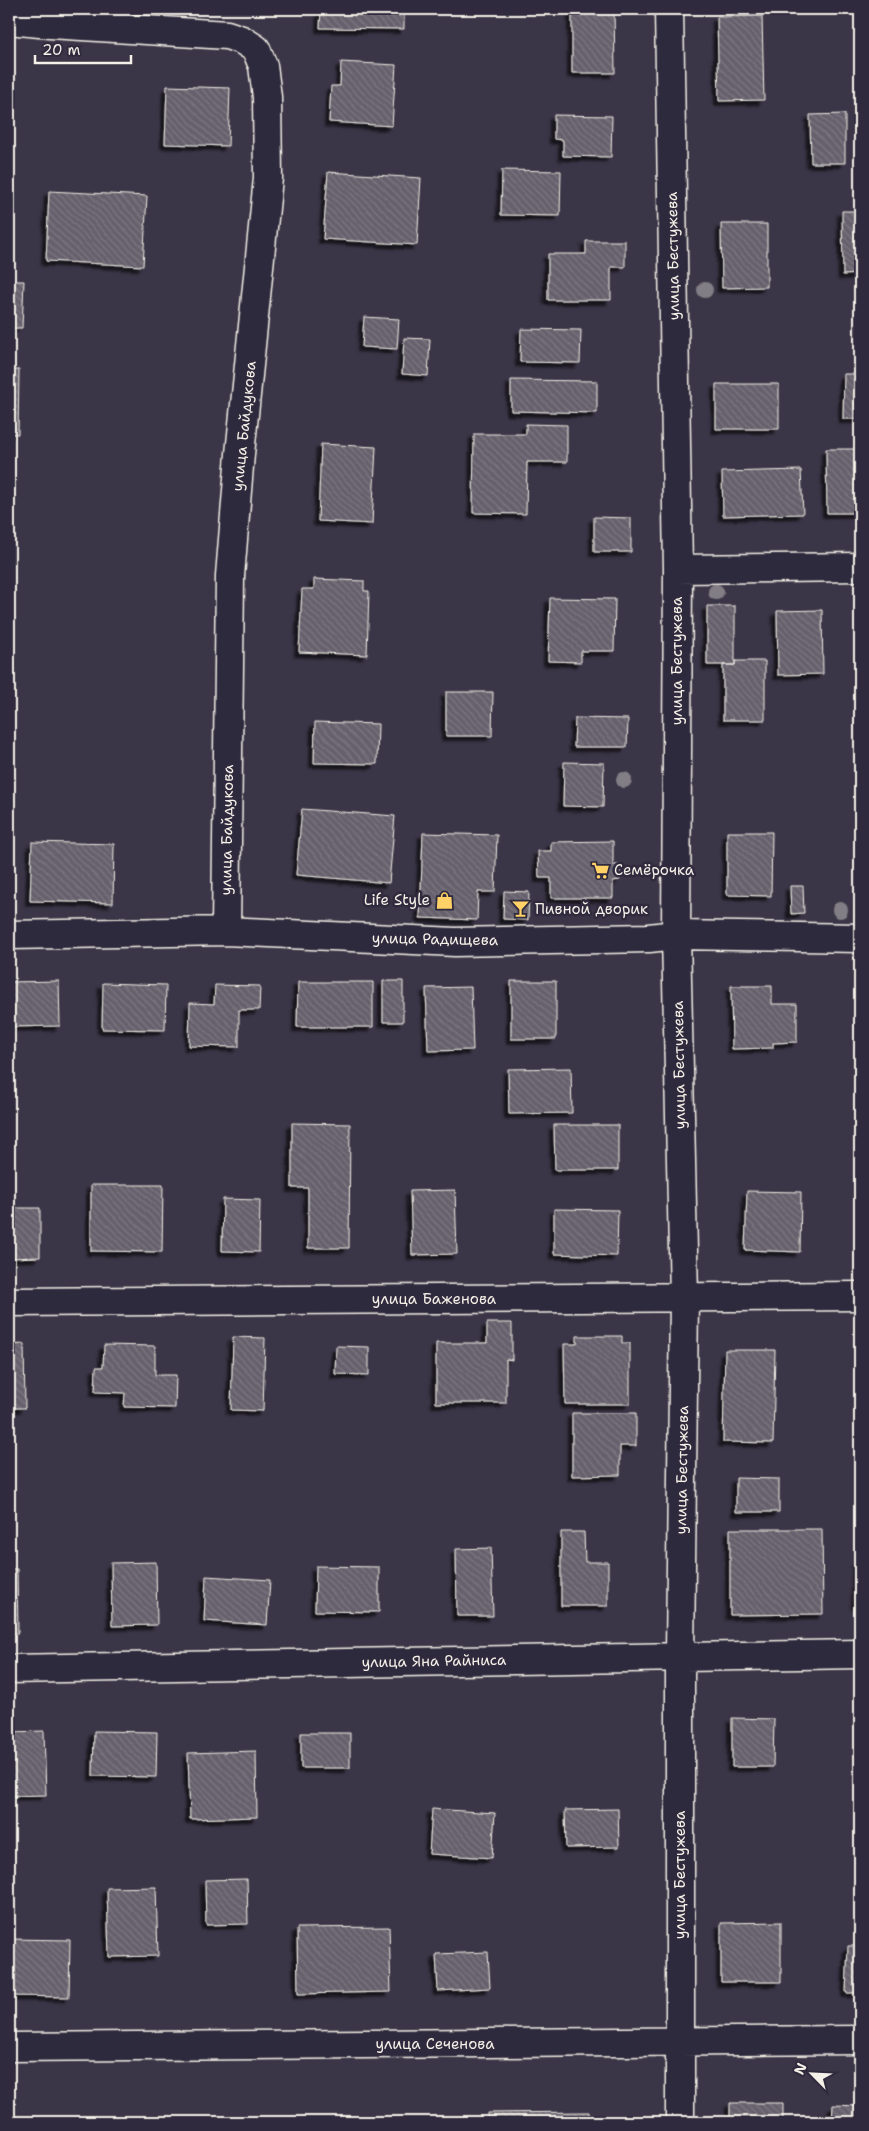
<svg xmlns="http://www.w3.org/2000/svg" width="869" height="2131" font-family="'Shantell Sans',sans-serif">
  <defs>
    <pattern id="building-back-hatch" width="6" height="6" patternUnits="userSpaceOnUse" patternTransform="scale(1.25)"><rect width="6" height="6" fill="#65616c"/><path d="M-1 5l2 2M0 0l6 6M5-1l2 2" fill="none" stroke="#7c7881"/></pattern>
    <filter id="shadow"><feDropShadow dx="-4.5" dy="4.5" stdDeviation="1" flood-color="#0009"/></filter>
  </defs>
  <rect width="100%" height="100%" fill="#3b3647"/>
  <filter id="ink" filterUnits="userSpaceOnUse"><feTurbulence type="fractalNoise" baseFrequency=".02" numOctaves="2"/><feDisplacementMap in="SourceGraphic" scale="10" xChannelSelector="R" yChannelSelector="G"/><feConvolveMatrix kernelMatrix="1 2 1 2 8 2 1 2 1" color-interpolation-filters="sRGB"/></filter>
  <g filter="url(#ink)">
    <!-- building -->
    <path fill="url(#building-back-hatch)" stroke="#f4f1e8" filter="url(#shadow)" d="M321,9H404V29L320,28Z
      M614,9L615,73H572V10Z
      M762,16L764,100L719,101L717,17Z
      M341,62L396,65L392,126L329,122L331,86H340Z
      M167,86L230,88L228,146L165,144Z
      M845,114V163H811L810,115Z
      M554,115L612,116L611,157L563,156V140L554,139Z
      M502,170L561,171L560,216L501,215Z
      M328,172L421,178L417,245L323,239Z
      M49,191L147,196L143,266L46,261Z
      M842,211H860V274L843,275Z
      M721,224H767V287L722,288Z
      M586,241H625V267H611V300H548V254H586Z
      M9,281H24L22,328H9Z
      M364,317L399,319L397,349L362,347Z
      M521,329L581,330L580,363L520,362Z
      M404,338L430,339L428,376L402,374Z
      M9,370H19L18,434H9Z
      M844,374H860V419H843Z
      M511,380L597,381V413L511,411Z
      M716,384H779V429H716Z
      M526,424L567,425V462H527L526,514L473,513L474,434H526Z
      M321,444L376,447L372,524L318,521Z
      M826,449H860V513H827Z
      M801,470L803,514L723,516L722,472Z
      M594,517L631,518V552H594Z
      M314,579L364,581V591H369L367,655L299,652L302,589H314Z
      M550,598L615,599L614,651H581V662L548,661Z
      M707,606H735V665H707Z
      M822,610L823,674L778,675L777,611Z
      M735,661H765V720H723V665H735Z
      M446,692H493L492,736H446Z
      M575,718L628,719L627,747H574Z
      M315,722L378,724L377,764L314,763Z
      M564,762L604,763L603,807L563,806Z
      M302,809L395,816L389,883L296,875Z
      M727,832H772L771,896L727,895Z
      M423,833L497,835L495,892H478L477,920L420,918Z
      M613,841V865H620V880L613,881V898H551V878H539L538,851H551V842Z
      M32,842L114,844L113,903L30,901Z
      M790,886H803L804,913L791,914Z
      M504,891L529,892L528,920L503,919Z
      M59,981L60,1026L9,1027V982Z
      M383,981H403V1022H383Z
      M511,981H556V1039H511Z
      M298,982H373V1027H297Z
      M103,983L166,985L165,1030L102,1029Z
      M215,985L260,986L259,1010H239V1047L189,1046L190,1003L214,1004Z
      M731,986H772V1004H797V1042L773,1043V1048L732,1049Z
      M471,987L473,1050L428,1051L426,988Z
      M571,1068L572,1113L509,1114L508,1069Z
      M292,1123L350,1124L349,1248H308V1188H292Z
      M554,1125H618V1170H555Z
      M91,1185H163L162,1252L91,1251Z
      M455,1190L457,1254L412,1255L410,1191Z
      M747,1191L801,1192L800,1252L745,1250Z
      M223,1199L260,1200L259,1252L222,1251Z
      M9,1208H40V1257L9,1258Z
      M554,1209L618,1210L617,1256L554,1254Z
      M487,1323H512V1360L506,1359V1403H436V1343H487Z
      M577,1336H622V1343H630V1404H565L564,1344H577Z
      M233,1337L265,1338L263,1411L231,1410Z
      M24,1344L25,1408H9V1345Z
      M104,1345L155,1346V1375H176L175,1408L124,1407L125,1393L95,1392L96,1367H103Z
      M336,1346L369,1347V1375L335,1374Z
      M725,1350H775L773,1443L723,1442Z
      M572,1413H636V1446H620V1475L572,1476Z
      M736,1478L779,1479V1512H736Z
      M730,1529H822L823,1614L730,1615Z
      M561,1532H584L585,1562H608V1606H561Z
      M491,1548L493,1616H457L456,1549Z
      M857,1561H860V1605H856Z
      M156,1562L157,1625L112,1626L111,1563Z
      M316,1566L379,1567V1612L315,1611Z
      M9,1569H17L18,1633H9Z
      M206,1576L270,1580L267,1625L204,1621Z
      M732,1718L774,1719L773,1767H732Z
      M44,1731L46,1795L9,1796V1732Z
      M94,1731L157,1732L156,1777L93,1776Z
      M301,1733H350V1768H301Z
      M256,1751L257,1817L190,1819L188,1753Z
      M432,1809L495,1813L492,1858L429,1854Z
      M618,1809L619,1847L566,1848L565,1810Z
      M247,1879L248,1924L206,1925L205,1880Z
      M156,1887L158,1956L109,1957L107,1888Z
      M781,1922V1982H721V1923Z
      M389,1927L391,1992L298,1994L297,1928Z
      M9,1939L70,1940L69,1997L9,1996Z
      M848,1946H860V1993H846Z
      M488,1952L490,1988L438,1991L436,1954Z
      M730,2103H783V2122H730Z
      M833,2105L860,2106V2122H832Z
      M589,2112V2122H488V2113Z"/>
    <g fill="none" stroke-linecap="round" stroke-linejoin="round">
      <defs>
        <path id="minor" d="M669,9L678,569L676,935L684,1297L680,1656V2122
          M9,20L50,24L227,35L242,40L256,49L263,66L267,97L268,178L240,454L230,576L226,931
          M678,569L860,567
          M9,935L226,931L455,942L649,938L676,935L860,938
          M9,1302L860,1296
          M9,1669L860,1654
          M9,2047L860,2040"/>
      </defs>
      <!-- minor casing -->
      <use href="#minor" stroke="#f4f1e8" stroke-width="31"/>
      <!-- minor -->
      <use href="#minor" stroke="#2f2a3d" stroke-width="28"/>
    </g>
    <!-- trees -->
    <g fill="#827e85">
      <circle cx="705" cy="290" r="8"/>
      <circle cx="716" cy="592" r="8"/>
      <circle cx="624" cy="780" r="8"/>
      <circle cx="840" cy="910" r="8"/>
    </g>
  </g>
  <!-- icons -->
  <defs>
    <symbol id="supermarket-bare" viewBox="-9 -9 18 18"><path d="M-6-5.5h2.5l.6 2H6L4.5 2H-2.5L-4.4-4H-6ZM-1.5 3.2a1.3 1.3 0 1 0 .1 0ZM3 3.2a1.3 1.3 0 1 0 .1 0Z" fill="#ffd166" stroke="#2f2a3d" stroke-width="2.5" paint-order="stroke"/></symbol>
    <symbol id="shop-bare" viewBox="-9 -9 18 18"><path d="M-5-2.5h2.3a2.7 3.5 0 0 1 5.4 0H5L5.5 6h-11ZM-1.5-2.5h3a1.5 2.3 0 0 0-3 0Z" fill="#ffd166" stroke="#2f2a3d" stroke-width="2.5" paint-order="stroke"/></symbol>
    <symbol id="bar-bare" viewBox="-9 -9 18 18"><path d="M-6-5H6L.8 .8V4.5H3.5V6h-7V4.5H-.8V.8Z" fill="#ffd166" stroke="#2f2a3d" stroke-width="2.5" paint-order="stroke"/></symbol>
  </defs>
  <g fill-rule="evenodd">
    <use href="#supermarket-bare" x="588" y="858" width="25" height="25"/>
    <use href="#shop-bare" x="432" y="888" width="25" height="25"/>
    <use href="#bar-bare" x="508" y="896" width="25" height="25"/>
  </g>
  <g text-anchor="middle" stroke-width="5" stroke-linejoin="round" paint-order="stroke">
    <!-- street labels -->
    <g font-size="15" fill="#f4f1e8" stroke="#2f2a3d">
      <text transform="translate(673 256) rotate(-91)" y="5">улица Бестужева</text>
      <text transform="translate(244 426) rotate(-84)" y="5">улица Байдукова</text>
      <text transform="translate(677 661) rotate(-90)" y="5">улица Бестужева</text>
      <text transform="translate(227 830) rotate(-89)" y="5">улица Байдукова</text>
      <text transform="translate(435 939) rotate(1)" y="5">улица Радищева</text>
      <text transform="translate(679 1065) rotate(-91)" y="5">улица Бестужева</text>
      <text x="434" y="1304">улица Баженова</text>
      <text transform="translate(682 1470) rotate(-89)" y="5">улица Бестужева</text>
      <text transform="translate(434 1661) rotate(-1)" y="5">улица Яна Райниса</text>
      <text transform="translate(680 1875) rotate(-90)" y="5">улица Бестужева</text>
      <text x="435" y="2049">улица Сеченова</text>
    </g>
    <!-- poi labels -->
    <g font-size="15" fill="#f4f1e8" stroke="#2f2a3d" text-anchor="start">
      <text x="614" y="875">Семёрочка</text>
      <text x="430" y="905" text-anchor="end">Life Style</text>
      <text x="535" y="914">Пивной дворик</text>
    </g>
  </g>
  <!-- margin -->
  <rect width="869" height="2131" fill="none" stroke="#2f2a3d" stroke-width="30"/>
  <rect x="15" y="15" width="839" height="2101" fill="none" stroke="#f4f1e8" stroke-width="2" filter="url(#ink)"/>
  <!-- north arrow -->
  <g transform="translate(812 2074) rotate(294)" stroke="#2f2a3d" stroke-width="4" paint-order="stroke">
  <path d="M0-4L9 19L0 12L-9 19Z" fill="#f4f1e8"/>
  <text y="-8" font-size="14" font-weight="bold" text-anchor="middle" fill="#f4f1e8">N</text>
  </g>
  <!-- scale -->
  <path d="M35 55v8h96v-8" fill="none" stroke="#f4f1e8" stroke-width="2.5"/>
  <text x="42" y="55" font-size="15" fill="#f4f1e8" stroke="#2f2a3d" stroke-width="4" paint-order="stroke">20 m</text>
</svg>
